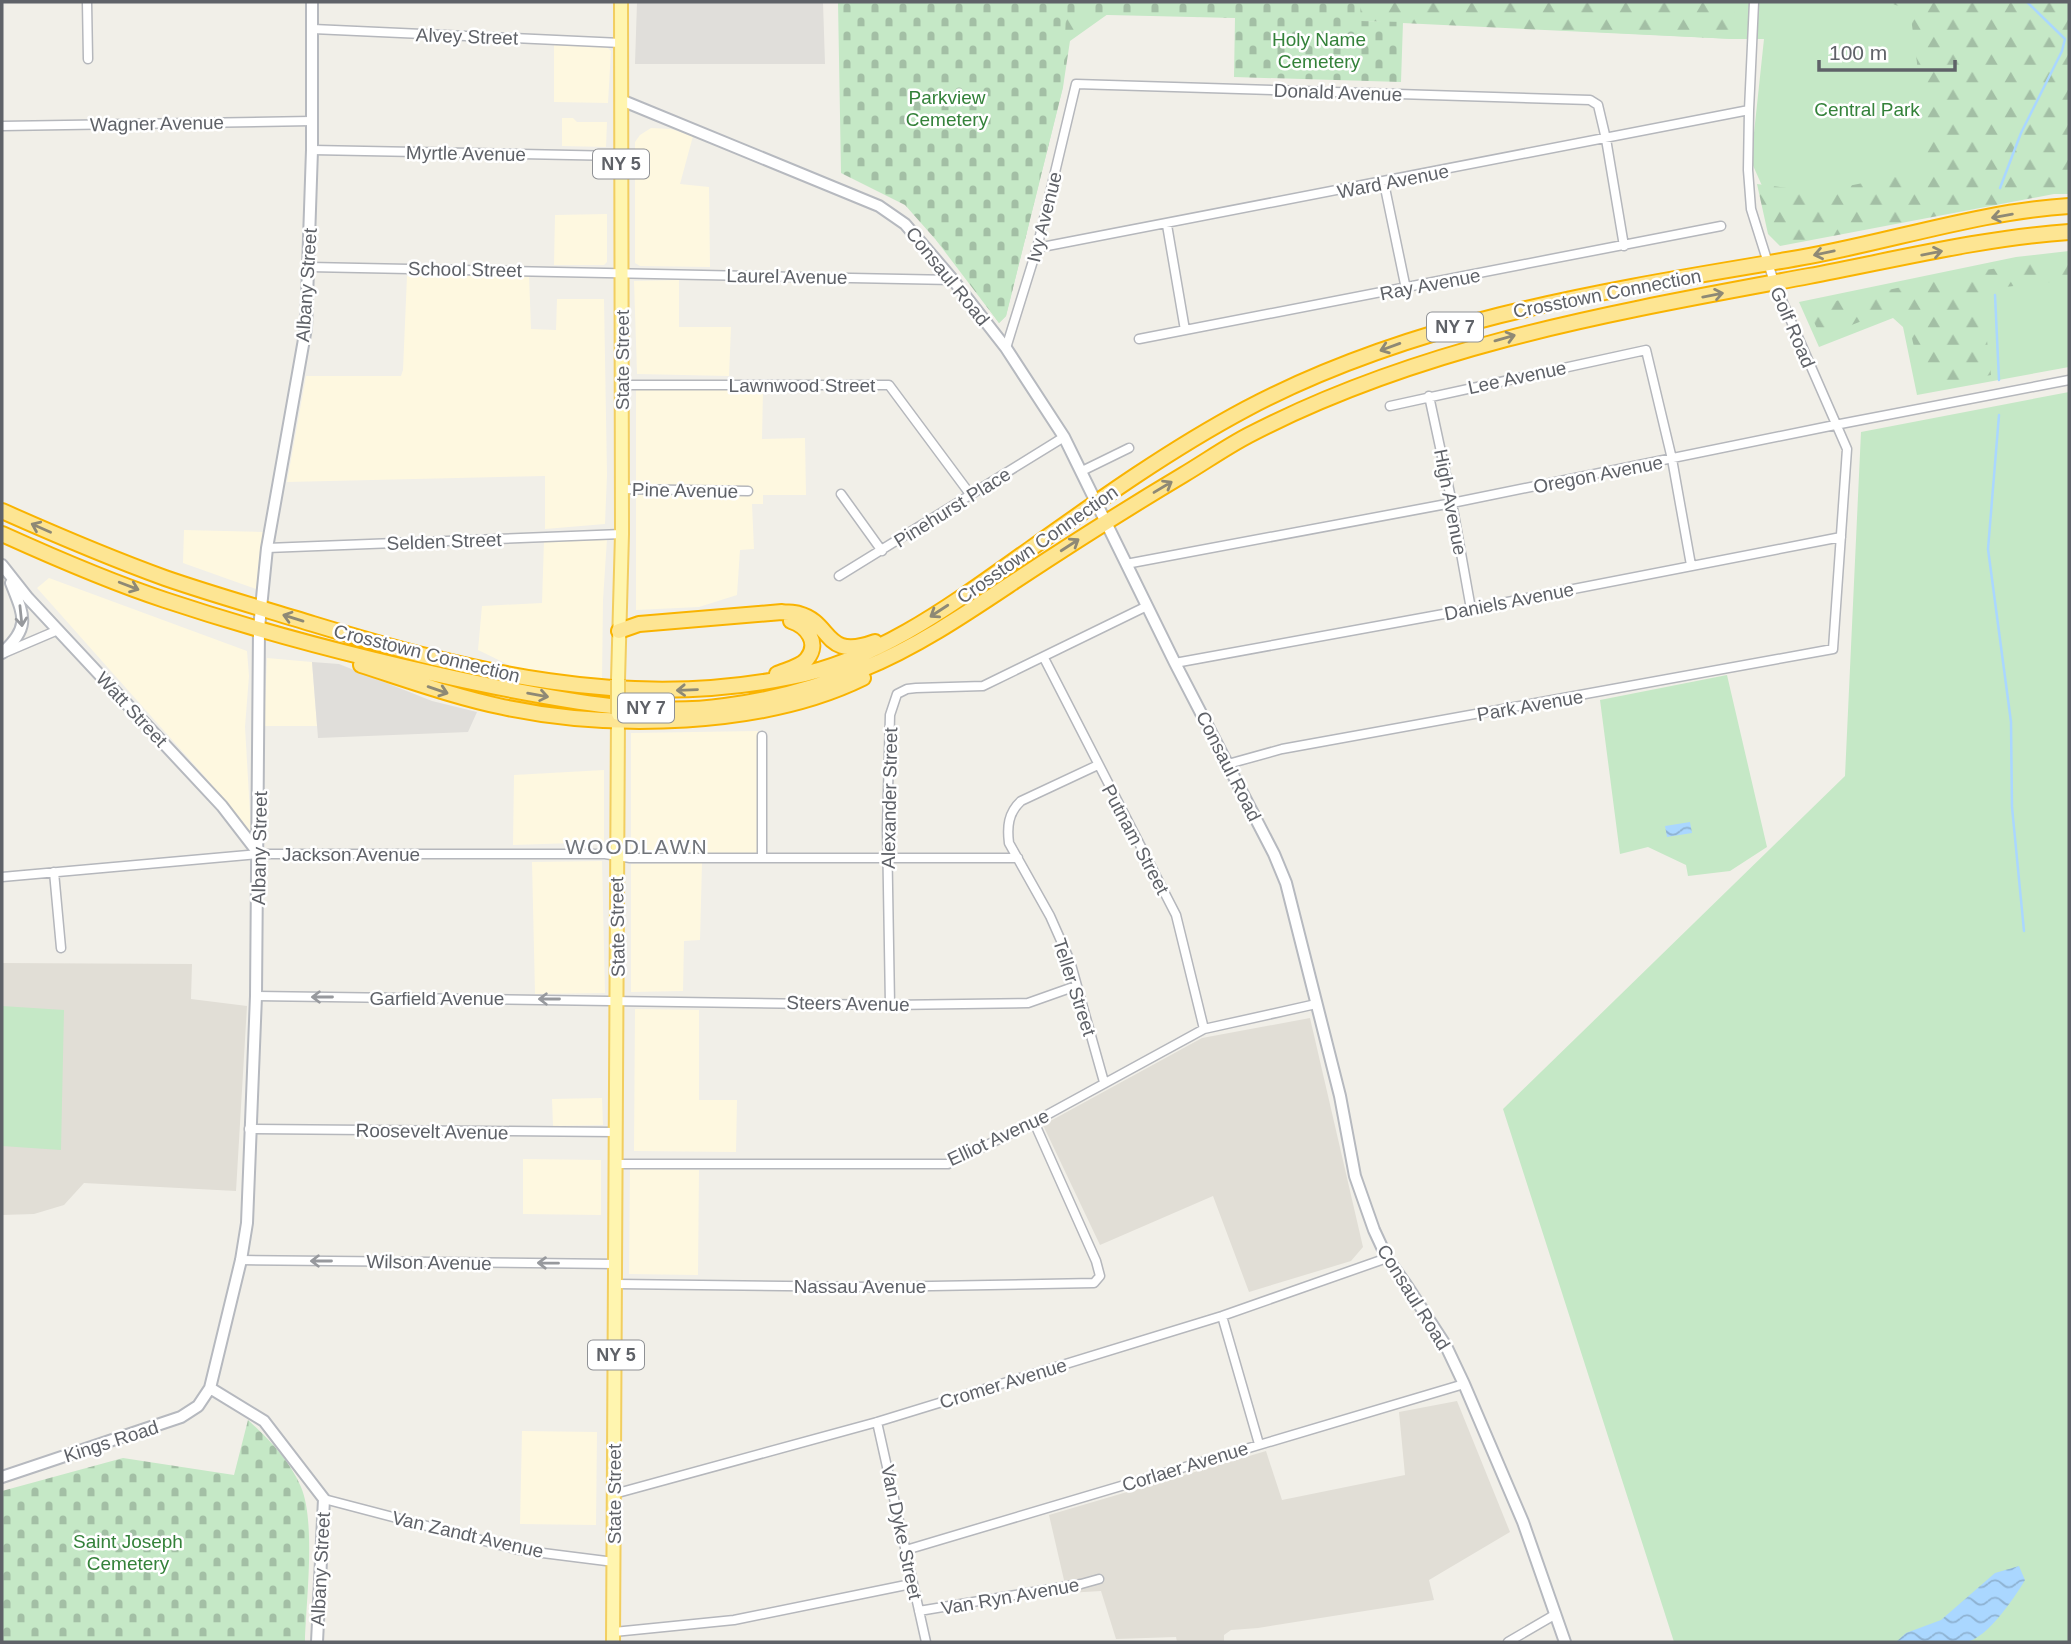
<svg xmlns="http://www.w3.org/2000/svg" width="2071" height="1644" font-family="Arial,sans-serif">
  <defs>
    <pattern id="forest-firs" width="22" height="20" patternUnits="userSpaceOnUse" patternTransform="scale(1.75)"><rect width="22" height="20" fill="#c5e8c6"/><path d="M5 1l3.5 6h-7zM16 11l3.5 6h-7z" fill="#a3bfa5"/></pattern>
    <pattern id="cemetery-stones" width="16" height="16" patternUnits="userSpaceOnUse" patternTransform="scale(1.75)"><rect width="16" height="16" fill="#c5e8c6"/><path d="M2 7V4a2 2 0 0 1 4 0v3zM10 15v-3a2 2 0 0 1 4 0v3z" fill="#a3bfa5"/></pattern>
    <pattern id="water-waves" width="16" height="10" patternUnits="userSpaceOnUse" patternTransform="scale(1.75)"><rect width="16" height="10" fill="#aad7ff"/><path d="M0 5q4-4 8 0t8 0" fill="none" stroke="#8eb2d2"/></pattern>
  </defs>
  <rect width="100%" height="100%" fill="#f1efe8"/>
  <!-- commercial -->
  <path fill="#fef8e0" d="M554,45L607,47L611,51L608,103L554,102Z
    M562,118H573L577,122H607L606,147L562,146Z
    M651,128L671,129L693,136L680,184L709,187L710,267L640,266L635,263V142L640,135Z
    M607,214V262L604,265H554L555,215Z
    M529,275L531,329L556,330L557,299H604L607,475L605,524L545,529V476L287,482L306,376H401L403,370L407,276Z
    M679,280V327H731L729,376L637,374L634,281Z
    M636,390H763L762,439L805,438L806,495H763V504H752L754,549L740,550L737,595L699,607L636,610Z
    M184,530L263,532L256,589L183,563Z
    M607,539L603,600L602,680L519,670L478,650L482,606L542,603L544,541Z
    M49,578L247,651L249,676L245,727L251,830L247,831L207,779L37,588Z
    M267,658L312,662L317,726H264Z
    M758,731L757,855L631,850V733Z
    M604,770V842L513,845L514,775Z
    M602,861L605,993L535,994L532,862Z
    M702,863L700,940L684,941L683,991L631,992V864Z
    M635,1009L699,1010V1100H737L736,1152L634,1151Z
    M602,1098L603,1125L553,1126L552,1099Z
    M523,1159L601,1160V1215L523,1214Z
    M630,1169L699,1170L698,1275L629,1274Z
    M522,1431L597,1432L596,1525L520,1524Z"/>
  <!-- industrial -->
  <path fill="#e0deda" d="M637,2H823L825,64H635Z
    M312,662L339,664L432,701L477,712L468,732L318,738Z"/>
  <!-- education -->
  <path fill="#e1ded6" d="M2,963L192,964L191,999L247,1006L236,1191L84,1183L64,1205L34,1214L2,1215Z
    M1310,1018L1363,1247L1351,1261L1249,1292L1213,1196L1100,1245L1043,1125L1202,1038Z
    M1457,1401L1510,1532L1429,1580L1434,1600L1258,1628L1231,1630L1224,1635V1642H1177L1176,1637L1116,1639L1101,1591L1067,1593L1049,1515L1266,1451L1282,1500L1405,1475L1399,1412Z"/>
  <!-- green -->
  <path fill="#c5e8c6" d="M1360,2H2069V181L1783,233L1751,161L1764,39H1733L1403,22Z
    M2069,251V367L1917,395L1903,327L1893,318L1819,347L1799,302L2016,257Z
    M2069,392V1642H1674L1503,1109L1845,776L1861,432Z
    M1727,675L1767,847L1730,871L1688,876L1686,865L1648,847L1620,854L1600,700Z
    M2,1006L64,1010L61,1150L2,1146Z"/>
  <!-- forest -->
  <path fill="url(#forest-firs)" d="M1094,2H1735L1733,39L1361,21L1108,14L1070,41L1063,87L1006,316L999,323L936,240L955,244L1065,14H1084Z
    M1887,2H2069V194H2054L1780,246L1768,234L1757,184L1818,192L1923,171L1926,131L1910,10Z
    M2069,258V280L2005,287L1982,297L1991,375L1924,388L1908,322L1895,308L1821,337L1807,307L1978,271Z"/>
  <!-- cemetery -->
  <path fill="url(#cemetery-stones)" d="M838,2H1360L1361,21L1403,22L1401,82L1234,77L1235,18L1066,14L1063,87L1006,316L999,323L952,258L905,205L841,173Z
    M248,1420C269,1439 290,1461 301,1487C316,1522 306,1602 305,1642H2V1491L123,1458L234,1475Z"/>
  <!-- water -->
  <path fill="url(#water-waves)" d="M1690,822L1692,833L1667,837L1665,826Z
    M2019,1566L2025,1580C2015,1597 1987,1639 1966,1642C1944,1644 1918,1642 1896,1642L1906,1633L1941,1620L1995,1573Z"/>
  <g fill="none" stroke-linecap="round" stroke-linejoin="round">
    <!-- stream -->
    <path stroke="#aad7ff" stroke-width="2.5" d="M2000,188L2021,133L2062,51L2065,39L2027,2
      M1995,295L1999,380
      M1999,415L1988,549L2011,722L2012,807L2024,931"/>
    <defs>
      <path id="street" d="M87,2L88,59
        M313,29L621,43
        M2,126L312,121
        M312,150L621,156
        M1384,183L1406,289
        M1167,225L1185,330
        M1037,248L1749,110
        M309,267L953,280
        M1139,339L1721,226
        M1006,348L1037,248L1076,84L1590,100L1598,105L1606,139L1624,246
        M622,385H889L970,494
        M1429,396L1452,503L1471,609
        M1390,406L1646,350L1672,459L1691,565
        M1082,471L1129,448
        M621,489L748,491
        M841,494L882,551
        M267,548L622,534
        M1126,564L1452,503L1835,425L2069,380
        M839,576L1064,437
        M4,653L58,630
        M1044,658L1176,915L1204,1029
        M1175,663L1471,609L1841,537
        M1228,764L1282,749L1833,649L1847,449L1774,282L1751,209L1748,170L1749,110L1754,2
        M1098,765L1021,801C1008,813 1007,827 1009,843L1050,916L1070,961L1104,1082
        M762,858V736
        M54,872L61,948
        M2,877L259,854H605L630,858H1018
        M256,996L890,1005L1028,1003L1076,986
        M890,1005L887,829L890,715L897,694L907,689L916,688L983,686L1147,606
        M249,1129L616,1132
        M615,1164H948L1034,1122L1204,1029L1316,1004
        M241,1260L616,1264
        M616,1284L874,1287L1094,1283L1100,1276L1096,1261L1034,1122
        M1222,1316L1259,1444
        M877,1422L926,1642
        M614,1494L877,1422L1222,1316L1387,1258
        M324,1499L519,1550L614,1562
        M906,1550L1464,1384
        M919,1611L1081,1584L1099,1579
        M614,1632L734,1620L911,1584
        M1508,1642L1556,1614"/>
      <path id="secondary" d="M621,100L879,206L905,224L953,280L1006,348L1064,437L1175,663L1274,854L1286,883L1340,1096L1355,1176L1374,1230L1387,1258L1407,1286L1446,1346L1464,1384L1523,1522L1565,1642
        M2,565L28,598L222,806L259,854
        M2,653C31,627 24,616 11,583
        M210,1388L264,1421L324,1499L317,1642
        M2,1477L181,1417L198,1406L210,1388L241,1260L247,1223L256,996L259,628L267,548L306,328L312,150V2"/>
      <path id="primary" d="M618,680L622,534L621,2
        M613,1642L618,714"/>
      <path id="highway" d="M2,511C56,535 110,558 165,578C214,595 264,609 313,624C471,672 626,711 791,677C882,659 958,600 1033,547C1102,498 1171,449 1246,409C1414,320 1602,291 1787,260C1881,245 1974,212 2069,206
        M2,534C55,558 110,582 165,600C273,636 384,664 496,687C568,701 651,717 725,706C772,700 819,687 863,669C917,647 967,613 1015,581C1071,544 1126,509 1183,475C1205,462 1226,447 1249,435C1424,344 1616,312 1809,276C1894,260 1982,238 2069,232
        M619,631L639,624L782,612C787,613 794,612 799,614C833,623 823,661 875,642
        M361,665C408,680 455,697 503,707C611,730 763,727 863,678
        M777,674C786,670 801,667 807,659C820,643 807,626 791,621"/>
    </defs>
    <!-- street casing -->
    <use href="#street" stroke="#b5b7bc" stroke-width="11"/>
    <!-- secondary casing -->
    <use href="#secondary" stroke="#b6b9bf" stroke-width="14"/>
    <!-- primary casing -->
    <use href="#primary" stroke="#f2ce60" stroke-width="16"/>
    <!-- highway casing -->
    <use href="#highway" stroke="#f9b300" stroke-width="18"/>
    <!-- street -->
    <use href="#street" stroke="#fff" stroke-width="8"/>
    <!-- secondary -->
    <use href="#secondary" stroke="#fff" stroke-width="10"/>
    <!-- primary -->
    <use href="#primary" stroke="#fff5af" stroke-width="12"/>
    <!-- highway -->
    <use href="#highway" stroke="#fde593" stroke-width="14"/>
    <defs>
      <path id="primary-bridge" d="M618,714V680"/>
    </defs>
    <!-- primary-bridge casing -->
    <use href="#primary-bridge" stroke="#f2ce60" stroke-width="16" stroke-linecap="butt"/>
    <!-- primary-bridge -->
    <use href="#primary-bridge" stroke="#fff5af" stroke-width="12"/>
  </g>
  <!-- one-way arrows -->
  <defs><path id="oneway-shaft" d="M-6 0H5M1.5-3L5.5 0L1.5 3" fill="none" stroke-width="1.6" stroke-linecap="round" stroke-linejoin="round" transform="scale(1.75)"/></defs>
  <g stroke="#8e8975">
    <use href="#oneway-shaft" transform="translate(2002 216) rotate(170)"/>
    <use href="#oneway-shaft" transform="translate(1824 253) rotate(168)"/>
    <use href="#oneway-shaft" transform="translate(1932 253) rotate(-11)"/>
    <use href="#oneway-shaft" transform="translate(1713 295) rotate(-11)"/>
    <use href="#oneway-shaft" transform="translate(1505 338) rotate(-16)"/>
    <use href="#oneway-shaft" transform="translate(1390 347) rotate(160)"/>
    <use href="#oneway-shaft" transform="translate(1163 487) rotate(-31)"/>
    <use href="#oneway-shaft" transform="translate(41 528) rotate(-156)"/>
    <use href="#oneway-shaft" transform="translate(1070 545) rotate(-33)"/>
    <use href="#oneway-shaft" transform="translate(129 586) rotate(21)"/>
    <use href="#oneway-shaft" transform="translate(939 611) rotate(147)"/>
    <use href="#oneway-shaft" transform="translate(293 618) rotate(-163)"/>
    <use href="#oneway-shaft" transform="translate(438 690) rotate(19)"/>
    <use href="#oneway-shaft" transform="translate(687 690) rotate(178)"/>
    <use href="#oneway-shaft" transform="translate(538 695) rotate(10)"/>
  </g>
  <g stroke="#97999d">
    <use href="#oneway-shaft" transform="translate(21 616) rotate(84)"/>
    <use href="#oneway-shaft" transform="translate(322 997) rotate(-180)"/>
    <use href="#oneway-shaft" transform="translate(549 999) rotate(-180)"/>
    <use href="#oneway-shaft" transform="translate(321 1261) rotate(-180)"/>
    <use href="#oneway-shaft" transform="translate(548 1263) rotate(-179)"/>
  </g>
  <g text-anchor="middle" stroke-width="5" stroke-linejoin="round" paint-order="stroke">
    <!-- shield labels -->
    <g fill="#fff" stroke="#8f9195" stroke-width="2">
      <rect x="593" y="149.5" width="56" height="29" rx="5"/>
      <rect x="1427" y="312.5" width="56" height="29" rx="5"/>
      <rect x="618" y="693.5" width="56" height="29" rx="5"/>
      <rect x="588" y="1340.5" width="56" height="29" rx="5"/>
    </g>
    <g font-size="18" font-weight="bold" fill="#5f6268">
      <text x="621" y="170">NY 5</text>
      <text x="1455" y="333">NY 7</text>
      <text x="646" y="714">NY 7</text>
      <text x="616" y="1361">NY 5</text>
    </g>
    <!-- street labels -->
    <g font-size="19" fill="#5f6268" stroke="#fff">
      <text transform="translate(467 36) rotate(2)" y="7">Alvey Street</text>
      <text transform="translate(1338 92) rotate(2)" y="7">Donald Avenue</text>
      <text transform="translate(157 123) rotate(-1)" y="7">Wagner Avenue</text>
      <text transform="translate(466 153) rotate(1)" y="7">Myrtle Avenue</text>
      <text transform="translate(1393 181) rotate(-11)" y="7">Ward Avenue</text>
      <text transform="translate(1044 217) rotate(-76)" y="7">Ivy Avenue</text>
      <text transform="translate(465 269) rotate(1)" y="7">School Street</text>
      <text transform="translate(787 276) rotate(1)" y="7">Laurel Avenue</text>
      <text transform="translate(948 276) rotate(51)" y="7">Consaul Road</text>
      <text transform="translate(1430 284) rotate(-11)" y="7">Ray Avenue</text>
      <text transform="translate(306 285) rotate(-86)" y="7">Albany Street</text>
      <text transform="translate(1607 293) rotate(-11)" y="7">Crosstown Connection</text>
      <text transform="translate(1793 327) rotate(67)" y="7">Golf Road</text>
      <text transform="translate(622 360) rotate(-90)" y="7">State Street</text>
      <text transform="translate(1517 377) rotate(-12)" y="7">Lee Avenue</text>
      <text x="802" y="392">Lawnwood Street</text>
      <text transform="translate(1598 474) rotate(-11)" y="7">Oregon Avenue</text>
      <text transform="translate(685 490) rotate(1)" y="7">Pine Avenue</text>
      <text transform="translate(1451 502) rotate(79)" y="7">High Avenue</text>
      <text transform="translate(952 507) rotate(-32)" y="7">Pinehurst Place</text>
      <text transform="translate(444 541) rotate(-2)" y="7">Selden Street</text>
      <text transform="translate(1037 544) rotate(-35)" y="7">Crosstown Connection</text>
      <text transform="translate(1509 601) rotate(-11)" y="7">Daniels Avenue</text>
      <text transform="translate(427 653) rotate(14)" y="7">Crosstown Connection</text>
      <text transform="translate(1530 705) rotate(-10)" y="7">Park Avenue</text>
      <text transform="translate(132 709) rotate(47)" y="7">Watt Street</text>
      <text transform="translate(1229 766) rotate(63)" y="7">Consaul Road</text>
      <text transform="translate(889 798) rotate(-89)" y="7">Alexander Street</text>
      <text transform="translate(1136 839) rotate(62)" y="7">Putnam Street</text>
      <text transform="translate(259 848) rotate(-89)" y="7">Albany Street</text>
      <text x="351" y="861">Jackson Avenue</text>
      <text transform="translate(617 927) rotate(-91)" y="7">State Street</text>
      <text transform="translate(1075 987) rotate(72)" y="7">Teller Street</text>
      <text x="437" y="1005">Garfield Avenue</text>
      <text transform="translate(848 1003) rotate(1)" y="7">Steers Avenue</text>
      <text transform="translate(432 1131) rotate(1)" y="7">Roosevelt Avenue</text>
      <text transform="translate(998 1137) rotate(-25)" y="7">Elliot Avenue</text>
      <text transform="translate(429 1262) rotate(1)" y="7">Wilson Avenue</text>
      <text x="860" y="1293">Nassau Avenue</text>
      <text transform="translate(1414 1297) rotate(58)" y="7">Consaul Road</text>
      <text transform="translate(1003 1383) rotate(-17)" y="7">Cromer Avenue</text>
      <text transform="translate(111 1441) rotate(-18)" y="7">Kings Road</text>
      <text transform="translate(1185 1466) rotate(-17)" y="7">Corlaer Avenue</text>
      <text transform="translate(614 1494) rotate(-90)" y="7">State Street</text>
      <text transform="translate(902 1532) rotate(78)" y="7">Van Dyke Street</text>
      <text transform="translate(468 1534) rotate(13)" y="7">Van Zandt Avenue</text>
      <text transform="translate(320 1569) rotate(-87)" y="7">Albany Street</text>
      <text transform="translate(1010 1596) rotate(-10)" y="7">Van Ryn Avenue</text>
    </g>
    <!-- park labels -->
    <g font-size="19" fill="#34823a" stroke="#fff">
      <text x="1319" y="46">Holy Name<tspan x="1319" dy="22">Cemetery</tspan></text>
      <text x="947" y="104">Parkview<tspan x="947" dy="22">Cemetery</tspan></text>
      <text x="1867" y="116">Central Park</text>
      <text x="128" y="1548">Saint Joseph<tspan x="128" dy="22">Cemetery</tspan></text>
    </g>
    <!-- neighbourhood labels -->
    <g font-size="21" letter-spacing="2" fill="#70747a" stroke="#fff">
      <text x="637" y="854">WOODLAWN</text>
    </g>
  </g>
  <!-- border -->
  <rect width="2071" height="1644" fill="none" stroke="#5f6268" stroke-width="7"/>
  <!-- scale -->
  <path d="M1819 60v10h136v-10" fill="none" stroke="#5f6268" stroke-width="3.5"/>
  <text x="1829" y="60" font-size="21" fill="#5f6268" stroke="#ffffff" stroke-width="5" paint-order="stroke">100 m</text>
</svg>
